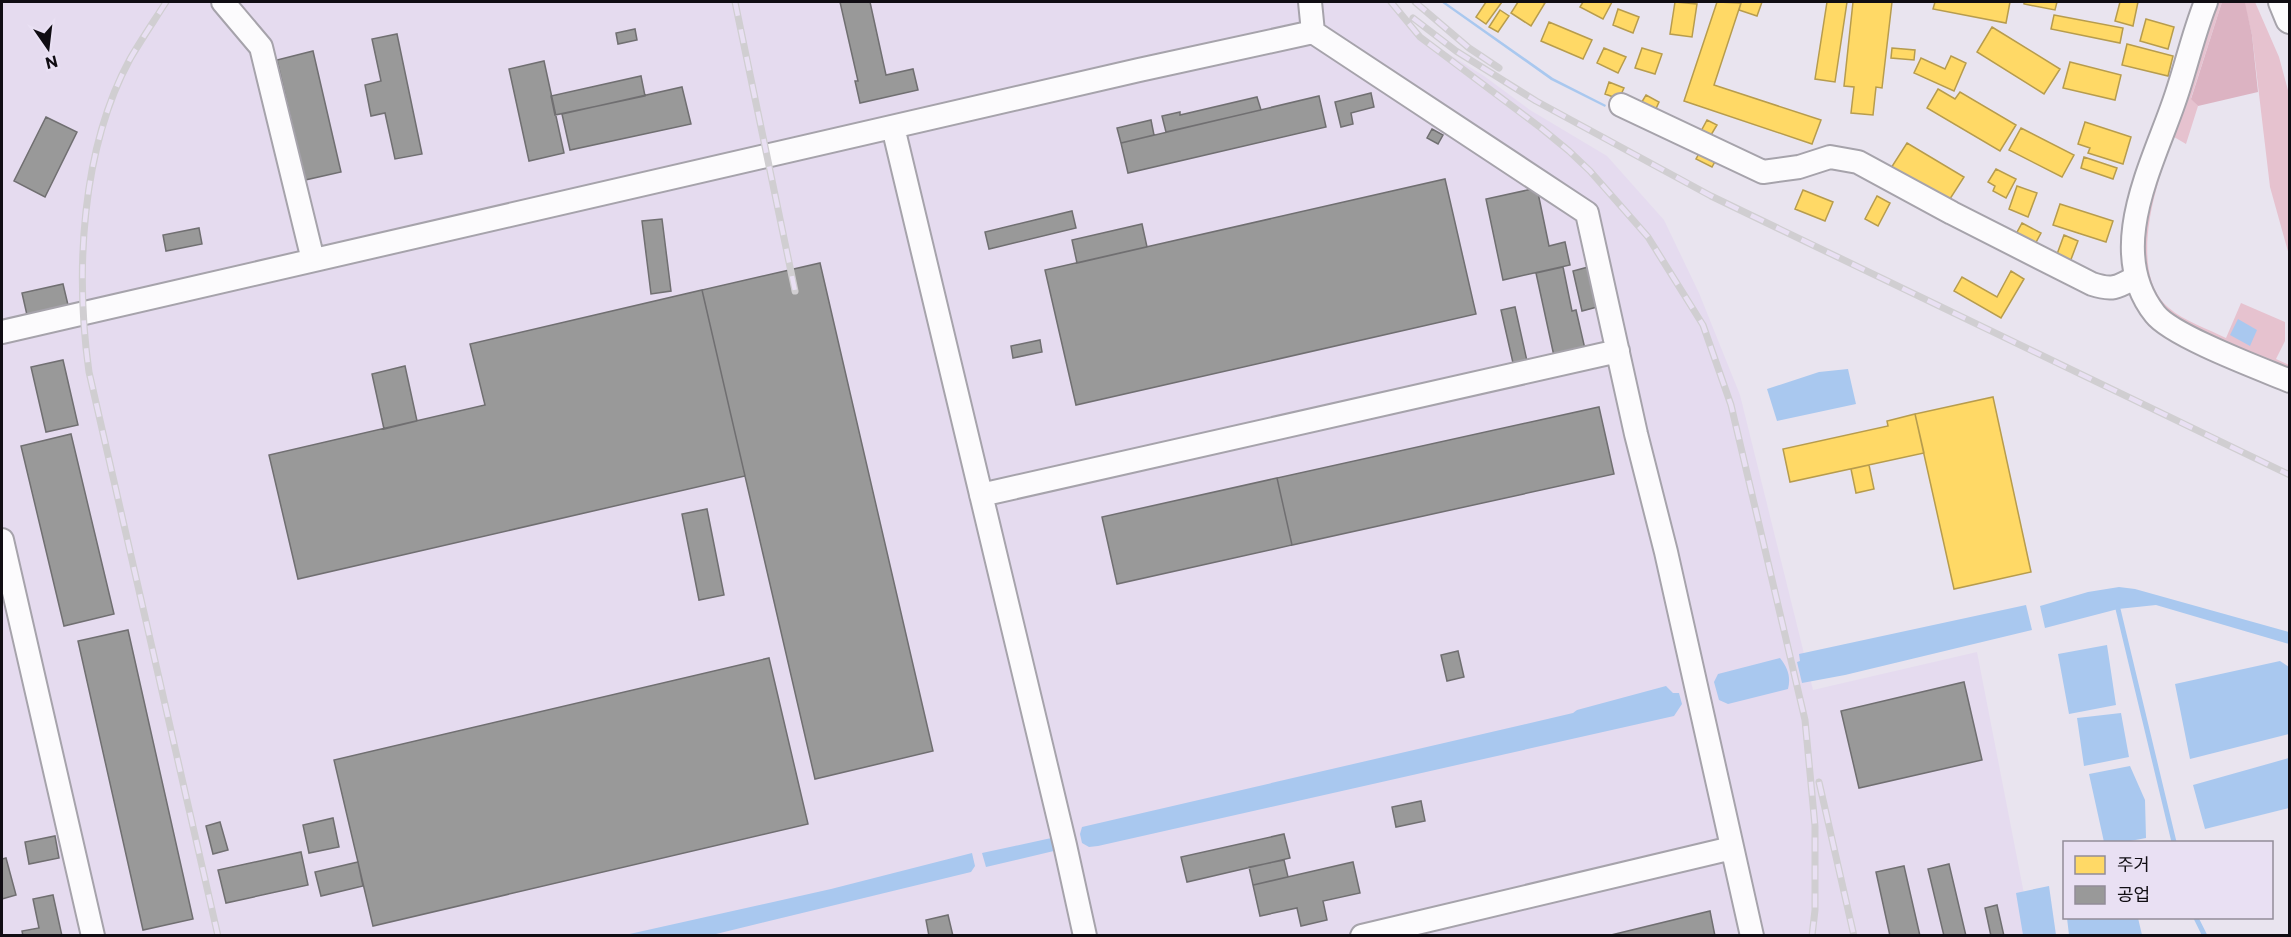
<svg xmlns="http://www.w3.org/2000/svg" width="2291" height="937" font-family="Commissioner,'Noto Sans KR',sans-serif">
  <rect width="100%" height="100%" fill="#e9e4ef"/>
  <!-- built -->
  <path fill="#e5dbef" d="M2,2H1396L1423,38L1484,76L1530,110L1607,156L1664,220L1699,293L1740,395L1813,690L1977,652L2032,935L2,936Z"/>
  <!-- green -->
  <path fill="#e6c2cf" d="M2214,2H2222L2191,98L2198,106L2186,144L2174,137C2157,179 2126,272 2169,308C2184,321 2208,329 2226,338L2241,303L2285,322V341L2276,359L2289,365V371L2175,321L2146,285L2142,226Z
    M2244,2H2255L2279,57L2289,94V255L2270,187L2252,35Z"/>
  <!-- forest -->
  <path fill="#dcb3c2" d="M2222,2H2244L2245,3L2252,35L2258,92L2198,106L2191,99Z"/>
  <!-- water -->
  <path fill="#a9c8ef" d="M1441,2H1445L1553,78L1606,105L1605,107L1551,80Z
    M2238,319L2257,330L2250,346L2230,335Z
    M1848,369L1856,404L1777,421L1767,389L1819,372Z
    M2119,587L2135,589L2289,632V644L2156,605L2118,609L2045,628L2040,606L2088,592Z
    M2026,605L2032,630L1845,675L1802,683L1797,662L1800,661L1799,654Z
    M2107,645L2116,705L2069,714L2058,654Z
    M1780,658C1788,668 1791,677 1788,689L1728,704L1719,700L1714,682L1718,674Z
    M2280,661L2289,667V734L2190,759L2175,684Z
    M1666,686L1673,693H1679L1682,704L1674,716L1098,846L1089,847L1082,843L1080,834L1082,827L1573,713L1577,710Z
    M2121,713L2129,757L2084,766L2077,718Z
    M2289,758V808L2205,829L2193,785Z
    M2130,766L2145,800L2146,838L2125,842H2104L2089,774Z
    M1056,837L1058,850L986,867L982,853Z
    M972,853L975,866L971,872L712,935H625L831,889Z
    M2049,886L2056,935H2023L2016,893Z
    M2067,918H2138L2142,935H2069Z"/>
  <!-- homes -->
  <path fill="#ffd966" stroke="#b79c4d" stroke-width="1.5" d="M1486,2H1502L1486,24L1476,17Z
    M1518,2H1542L1545,3L1531,26L1511,13Z
    M1583,2H1612L1603,19L1580,7Z
    M1675,2L1697,4L1692,37L1670,34Z
    M1717,2L1741,3L1714,85L1821,120L1812,144L1684,101Z
    M1735,2H1762L1757,16L1739,10L1741,3Z
    M1827,2H1847L1835,82L1815,79Z
    M1853,2H1892L1882,88L1876,87L1873,115L1851,113L1854,87L1844,86Z
    M1935,2H2010L2006,23L1933,9Z
    M2024,2H2057L2055,10L2024,4Z
    M2120,2H2138L2133,26L2115,21Z
    M1618,9L1639,17L1633,33L1613,25Z
    M1500,10L1509,16L1498,32L1489,27Z
    M2054,15L2123,28L2120,43L2051,29Z
    M2146,19L2174,27L2168,49L2140,41Z
    M1549,22L1592,40L1583,59L1541,41Z
    M1992,27L2060,69L2044,94L1977,52Z
    M2127,44L2173,56L2168,76L2122,65Z
    M1604,48L1626,57L1618,73L1597,63Z
    M1642,48L1662,54L1655,74L1635,68Z
    M1892,48L1915,50L1914,60L1891,58Z
    M1951,56L1966,63L1954,91L1914,73L1921,58L1945,69Z
    M2070,62L2121,75L2115,100L2063,88Z
    M1609,82L1624,88L1619,99L1605,94Z
    M1938,89L1955,99L1960,92L2016,125L2000,151L1927,108Z
    M1646,95L1659,102L1654,113L1640,105Z
    M1707,120L1717,125L1708,140L1699,135Z
    M2085,122L2131,137L2123,164L2088,153L2090,148L2078,144Z
    M2021,128L2074,155L2062,177L2009,150Z
    M1907,143L1964,177L1948,202L1891,168Z
    M1701,150L1717,158L1712,167L1696,159Z
    M2084,157L2117,168L2113,179L2081,168Z
    M1996,169L2016,179L2006,198L1993,191L1995,186L1988,182Z
    M2017,186L2037,193L2028,217L2009,209Z
    M1803,190L1833,202L1825,221L1795,209Z
    M1877,196L1890,203L1878,226L1865,219Z
    M2060,204L2113,221L2106,242L2053,225Z
    M2022,223L2041,233L2034,246L2015,236Z
    M2064,235L2078,241L2070,262L2056,257Z
    M2011,271L2024,279L2001,318L1954,291L1962,277L1997,297Z
    M1993,397L2031,572L1954,589L1915,414Z
    M1915,414L1924,453L1790,482L1783,449L1888,426L1887,421Z
    M1869,465L1874,489L1856,493L1851,469Z"/>
  <!-- industry -->
  <path fill="#999" stroke="#706f71" stroke-width="1.5" d="M840,2H870L886,75L913,69L918,90L860,103L855,81H858Z
    M635,29L637,40L618,44L616,33Z
    M397,34L422,154L395,159L385,113L371,116L365,85L381,81L372,39Z
    M313,51L341,172L305,180L277,60Z
    M544,61L564,153L529,161L509,69Z
    M641,76L645,96L555,115L551,96Z
    M682,87L691,124L570,150L562,114Z
    M1371,93L1374,107L1351,113L1353,124L1341,127L1335,102Z
    M1319,96L1326,127L1128,173L1121,143Z
    M1257,97L1261,110L1166,132L1162,116L1180,112V115Z
    M46,117L77,132L45,197L14,181Z
    M1151,120L1154,135L1121,143L1117,128Z
    M1432,129L1443,135L1438,144L1427,138Z
    M1445,179L1476,314L1076,405L1045,270Z
    M1537,188L1549,246L1565,242L1570,265L1503,280L1486,199Z
    M1072,211L1076,228L989,249L985,232Z
    M662,219L671,291L651,294L642,221Z
    M1142,224L1147,247L1077,263L1072,240Z
    M199,228L202,244L166,251L163,235Z
    M820,263L933,751L815,779L702,290Z
    M1592,266L1601,306L1582,311L1573,271Z
    M1563,267L1572,311L1576,310L1585,349L1554,356L1536,273Z
    M63,284L68,305L27,315L22,293Z
    M702,290L745,476L298,579L269,455L485,405L470,344Z
    M1515,307L1527,361L1513,363L1501,310Z
    M1040,340L1042,352L1013,358L1011,346Z
    M63,360L78,425L46,432L31,367Z
    M405,366L417,421L384,429L372,374Z
    M1599,407L1614,474L1292,545L1277,478Z
    M71,434L114,614L64,626L21,446Z
    M1277,478L1292,545L1117,584L1102,517Z
    M707,509L724,595L699,600L682,514Z
    M128,630L193,919L143,930L78,641Z
    M1458,651L1464,677L1447,681L1441,655Z
    M769,658L808,824L373,926L334,760Z
    M1964,682L1982,760L1859,788L1841,711Z
    M1421,801L1425,821L1396,827L1392,807Z
    M333,818L339,847L309,853L303,825Z
    M220,822L228,850L213,854L206,826Z
    M1284,834L1290,858L1187,882L1181,857Z
    M55,836L59,858L29,864L25,842Z
    M301,852L308,885L226,903L218,870Z
    M6,858L16,895L2,899V859Z
    M1284,860L1288,877L1253,885L1249,867Z
    M358,862L363,886L321,896L315,872Z
    M1353,862L1360,893L1323,901L1327,920L1301,926L1297,908L1260,916L1253,885Z
    M1949,864L1966,936H1944L1928,869Z
    M1904,866L1920,936H1890L1876,872Z
    M53,895L62,936H23L22,931L39,928L33,899Z
    M1997,905L2004,936H1991L1985,908Z
    M1710,911L1715,936H1607Z
    M948,915L953,936H929L926,920Z"/>
  <g fill="none" stroke-linecap="round" stroke-linejoin="round">
    <!-- stream -->
    <path stroke="#a9c8ef" stroke-width="5" d="M2118,609L2174,842
      M2196,918L2205,936"/>
    <defs>
      <path id="minor" d="M223,2L261,47L313,260
        M1310,2L1313,32
        M2206,2C2193,34 2186,68 2174,102C2152,166 2105,251 2155,314C2172,336 2261,369 2290,381
        M1621,105L1763,172L1799,167L1830,157L1858,162L1952,213L2092,284C2113,291 2118,287 2136,277
        M893,127L1065,845L1085,936
        M2,332L1139,70L1313,32L1587,213L1636,434L1666,552L1752,936
        M981,495L1618,351
        M2,540L93,936
        M1362,936L1732,848"/>
      <path id="major" d="M2283,2L2290,19"/>
    </defs>
    <!-- minor casing -->
    <use href="#minor" stroke="#a6a3ab" stroke-width="26"/>
    <!-- major casing -->
    <use href="#major" stroke="#a6a3ab" stroke-width="32"/>
    <!-- minor -->
    <use href="#minor" stroke="#fcfbfd" stroke-width="22"/>
    <!-- major -->
    <use href="#major" stroke="#fcfbfd" stroke-width="28"/>
    <defs>
      <path id="rail" d="M166,2C154,21 141,40 130,59C81,149 75,273 89,372L218,936
        M735,2L795,291
        M1391,2L1420,37L1541,128L1569,151L1590,171L1648,237L1703,325L1731,405L1805,720L1815,826V910L1812,936
        M1415,2L1469,48L1499,68
        M1413,18L1456,51L1536,101L1711,196L2290,475
        M1819,782L1854,936"/>
    </defs>
    <!-- rail casing -->
    <use href="#rail" stroke="#d0ced1" stroke-width="7"/>
    <!-- rail -->
    <use href="#rail" stroke="#e9e0f3" stroke-width="4.5" stroke-dasharray="14" stroke-linecap="butt"/>
  </g>
  <!-- border -->
  <rect width="2291" height="937" fill="none" stroke="#100d13" stroke-width="6"/>
  <!-- legend -->
  <rect x="2063" y="841" width="210" height="78" fill="#e9e0f3" stroke="#928c99" stroke-width="1.5"/>
  <rect x="2075" y="856" width="30" height="18" fill="#ffd966" stroke="#928c99" stroke-width="1.5"/>
  <text x="2117" y="871" font-size="18" fill="#100d13">주거</text>
  <rect x="2075" y="886" width="30" height="18" fill="#999999" stroke="#928c99" stroke-width="1.5"/>
  <text x="2117" y="901" font-size="18" fill="#100d13">공업</text>
  <!-- north arrow -->
  <g transform="translate(48 48) rotate(166)" stroke="#e9e0f3" stroke-width="4.5" paint-order="stroke">
  <path d="M0-4.5L10 22L0 15L-10 22Z" fill="#100d13"/>
  <text y="-9" font-size="16" font-weight="bold" text-anchor="middle" fill="#100d13">N</text>
  </g>
</svg>
